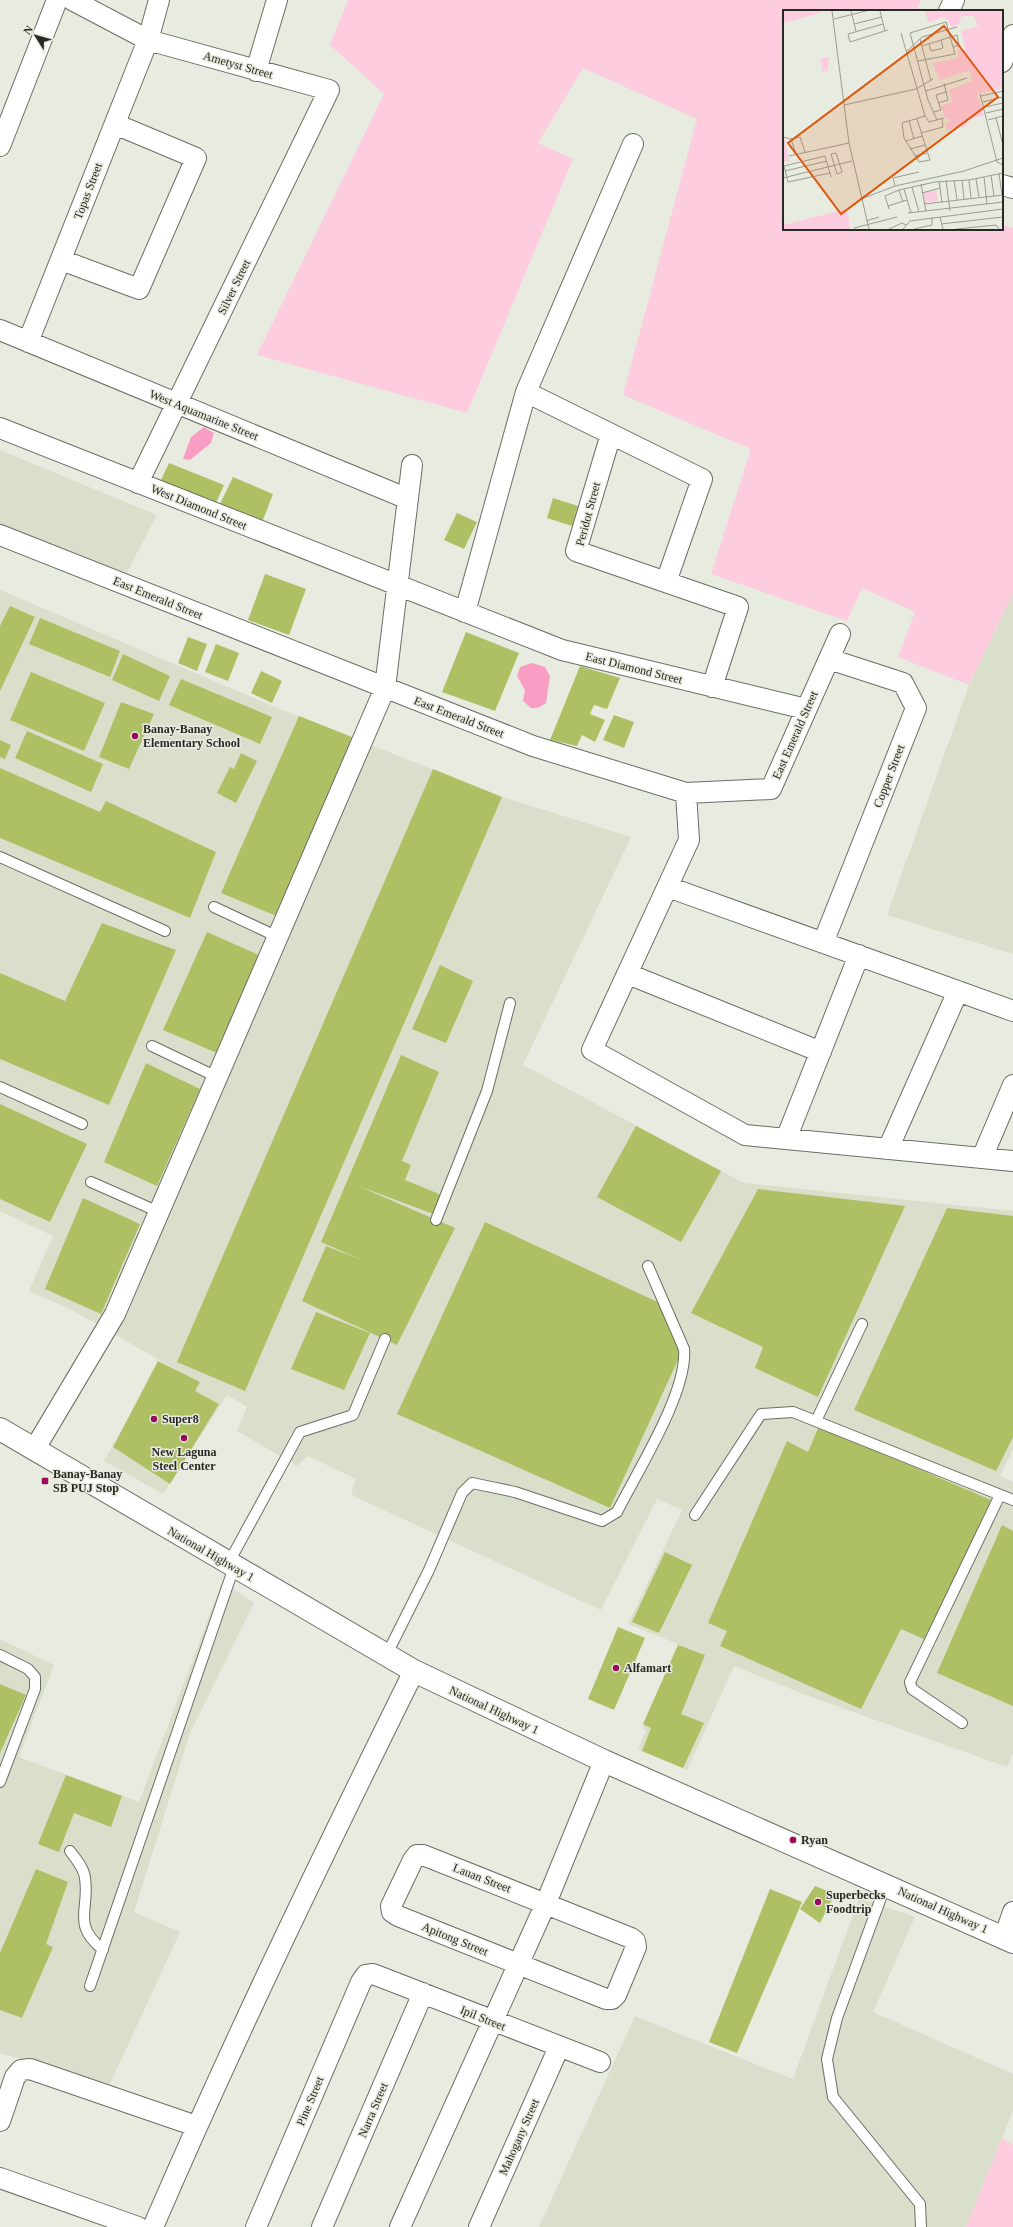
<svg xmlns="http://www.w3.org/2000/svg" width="1013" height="2227" font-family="Georgia,serif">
  <rect width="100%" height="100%" fill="#e8ebdf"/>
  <!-- built -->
  <path fill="#dadfcc" d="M0,450L157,515L126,574L0,527Z
    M0,590L280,709L502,797L631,837L523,1065L744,1183L1013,1211V1449L1000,1476L1013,1482V1753L1007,1767L803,1694L734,1666L687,1770L638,1750L646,1730L642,1728L678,1644L628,1624L682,1510L657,1499L601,1610L351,1495L356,1479L308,1456L297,1466L237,1431L247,1407L227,1395L163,1494L104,1461L159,1364L191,1378L72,1310L29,1291L53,1236L0,1211Z
    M1013,593V954L887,915L969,685Z
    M222,1582L254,1603L190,1733L134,1912L180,1932L110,2084L0,2053V1639L54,1665L19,1757L139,1802Z
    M859,1898L915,1917L873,2012L1013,2074V2111L966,2227H539L635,2016L793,2079Z"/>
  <!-- green -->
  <path fill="#fdccde" d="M348,0H921L916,11H784V229H1002V225L1013,228V593L969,685L898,657L915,612L862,588L847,621L711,574L751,449L623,395L697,119L583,68L538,143L573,159L467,413L257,355L384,94L330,45Z
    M1002,2138L1013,2145V2227H966Z"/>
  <!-- water -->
  <path fill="#fa9dc4" d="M204,427L214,433L211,443L190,460L183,459L191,437Z
    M532,663L545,667L550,676L546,703L538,708H531L523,701L525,690L517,676L520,667Z"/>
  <!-- building -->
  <path fill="#aec064" d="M169,463L224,485L214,507L159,484Z
    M233,477L273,494L261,525L218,508Z
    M553,498L578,506L572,526L547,518Z
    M457,513L477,522L464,549L444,540Z
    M265,574L306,589L289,635L248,620Z
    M10,606L35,617L0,691V626Z
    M40,618L120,651L110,677L29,644Z
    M466,632L519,653L495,711L442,692Z
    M188,637L207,644L197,671L178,663Z
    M216,644L239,653L228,681L205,672Z
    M123,654L170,676L159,701L112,680Z
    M580,666L620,678L607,709L594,705L590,714L605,720L595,742L582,735L577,746L550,740Z
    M261,671L282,681L272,703L251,693Z
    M31,672L105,703L84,751L10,720Z
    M181,679L272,717L260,744L169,705Z
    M121,702L154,714L129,769L99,757Z
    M614,715L634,722L624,748L603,740Z
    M299,716L357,739L279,917L221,893Z
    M27,731L103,764L91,792L15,758Z
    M0,740L11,745L5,759L0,757Z
    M241,753L257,761L236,803L217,793L230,767L234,769Z
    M0,768L100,812L106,801L216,852L190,918L0,838Z
    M433,769L502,797L245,1391L177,1362Z
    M102,923L176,950L109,1105L0,1059V973L65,1001Z
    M207,932L261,956L217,1053L163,1030Z
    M440,965L473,981L446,1043L412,1029Z
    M401,1055L439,1072L402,1161L411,1165L405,1180L444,1196L436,1215L356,1185L455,1228L397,1345L302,1301L326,1246L362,1260L321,1242Z
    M146,1063L200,1089L157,1186L104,1162Z
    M0,1104L87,1144L50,1222L0,1199Z
    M636,1126L721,1171L681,1242L597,1197Z
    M758,1189L905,1206L818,1397L755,1368L763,1347L691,1313Z
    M83,1198L140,1224L101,1314L45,1289Z
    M947,1208L1013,1216V1437L996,1471L854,1410Z
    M485,1222L664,1305L682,1351L610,1508L397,1414Z
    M316,1312L370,1333L344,1390L291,1369Z
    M158,1361L200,1382L195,1391L219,1404L170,1484L113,1447Z
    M819,1426L991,1500L926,1640L901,1629L861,1709L720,1646L727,1631L708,1623L787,1441L808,1452Z
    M1002,1525L1013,1531V1706L937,1673Z
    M665,1552L692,1565L659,1633L632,1622Z
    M618,1627L645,1638L614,1710L588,1699Z
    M678,1645L705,1655L681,1714L704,1723L683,1768L642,1751L651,1728L643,1724Z
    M0,1684L26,1695L0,1753Z
    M66,1775L122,1796L111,1827L74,1813L59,1852L38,1844Z
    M36,1869L68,1882L46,1944L53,1947L22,2018L0,2010V1953Z
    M815,1886L835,1894L820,1923L800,1909Z
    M770,1889L802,1902L737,2053L709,2042Z"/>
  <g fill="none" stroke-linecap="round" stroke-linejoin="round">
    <defs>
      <path id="lane" d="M0,857L165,931
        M214,907L278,937
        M152,1046L217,1077
        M0,1087L82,1124
        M91,1182L159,1212
        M436,1220L487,1091L510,1003
        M816,1421L862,1324
        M695,1515L761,1414L793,1412L1013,1500
        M228,1564L300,1432L353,1415L385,1339
        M0,1655L28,1669L35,1677V1689L0,1782
        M386,1656L429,1570L462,1493L472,1483L515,1492L602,1521L617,1512C637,1472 688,1392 684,1349L648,1266
        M962,1723L912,1689L910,1682L1000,1495
        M70,1851C76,1859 84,1868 85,1878C90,1911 71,1923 103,1950
        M886,1884L837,2018L827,2059L833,2097L920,2204L921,2227
        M90,1986L234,1567"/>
      <path id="street" d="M72,0L148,40L329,90L138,483
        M949,11L954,0
        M1002,62L1013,35
        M256,71L277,0
        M0,146L57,0
        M1002,185L1013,188
        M61,260L139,289L196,158L115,124
        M0,330L408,499
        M28,342L148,40L159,0
        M526,392L702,479L666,582
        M0,428L562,650L806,709
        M611,434L576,551L738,607L712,687
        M0,535L533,746L686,793L771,789L840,634
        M465,612L526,392L633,144
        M686,793L689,840L592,1050L745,1135L1013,1161
        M668,887L1013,1011
        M823,943L916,708L903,683L829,659
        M628,974L821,1052
        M786,1139L859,955
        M888,1149L958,991
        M982,1158L1013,1085
        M34,1450L115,1314L385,688L412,465
        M417,1855H423L631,1938L635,1941L636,1947L616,1995L612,1999H606L398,1916L392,1912L391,1906L413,1860Z
        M1004,1938L1013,1912
        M0,2121L15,2077L21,2070L30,2069L196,2126
        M0,2178L138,2227
        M153,2227C234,2039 323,1855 414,1671
        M256,2227L361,1982L366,1975L373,1974L600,2062
        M322,2227L423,1993
        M400,2227L546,1903L604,1761
        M479,2227L559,2047"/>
      <path id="highway" d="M0,1429L414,1671L604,1761L1013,1942"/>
    </defs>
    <!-- lane casing -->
    <use href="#lane" stroke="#6b6e63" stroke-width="12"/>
    <!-- street casing -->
    <use href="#street" stroke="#6b6e63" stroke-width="22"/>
    <!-- highway casing -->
    <use href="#highway" stroke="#6b6e63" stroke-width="24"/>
    <!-- lane -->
    <use href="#lane" stroke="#fff" stroke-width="10"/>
    <!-- street -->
    <use href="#street" stroke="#fff" stroke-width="20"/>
    <!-- highway -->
    <use href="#highway" stroke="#fff" stroke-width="22"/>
  </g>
  <!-- markers -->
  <g fill="#990a5d" stroke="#e8ebdf" stroke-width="1.5">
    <circle cx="135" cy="736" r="4"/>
    <circle cx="154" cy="1419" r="4"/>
    <circle cx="184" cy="1438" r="4"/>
    <rect x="41" y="1477" width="8" height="8" rx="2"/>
    <circle cx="616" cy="1668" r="4"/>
    <circle cx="793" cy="1840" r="4"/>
    <circle cx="818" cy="1902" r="4"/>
  </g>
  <g text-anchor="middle" stroke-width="3" stroke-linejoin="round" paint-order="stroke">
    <!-- street labels -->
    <g font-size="12" fill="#282924" stroke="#e8ebdf">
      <text transform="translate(238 65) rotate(16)" y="4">Ametyst Street</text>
      <text transform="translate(88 191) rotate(-69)" y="4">Topas Street</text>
      <text transform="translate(234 287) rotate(-64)" y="4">Silver Street</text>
      <text transform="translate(204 415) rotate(22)" y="4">West Aquamarine Street</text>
      <text transform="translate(199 507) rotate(22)" y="4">West Diamond Street</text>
      <text transform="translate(588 514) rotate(-75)" y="4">Peridot Street</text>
      <text transform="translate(158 598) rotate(22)" y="4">East Emerald Street</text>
      <text transform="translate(634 668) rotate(14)" y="4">East Diamond Street</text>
      <text transform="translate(459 717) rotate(21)" y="4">East Emerald Street</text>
      <text transform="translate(795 735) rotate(-66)" y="4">East Emerald Street</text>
      <text transform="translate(889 776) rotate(-69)" y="4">Copper Street</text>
      <text transform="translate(211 1554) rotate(30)" y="4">National Highway 1</text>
      <text transform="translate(494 1710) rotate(25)" y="4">National Highway 1</text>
      <text transform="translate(482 1878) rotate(21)" y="4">Lauan Street</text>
      <text transform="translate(943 1910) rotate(24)" y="4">National Highway 1</text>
      <text transform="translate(455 1939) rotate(22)" y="4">Apitong Street</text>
      <text transform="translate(483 2018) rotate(22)" y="4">Ipil Street</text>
      <text transform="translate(310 2101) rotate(-67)" y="4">Pine Street</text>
      <text transform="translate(373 2110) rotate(-67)" y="4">Narra Street</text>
      <text transform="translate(519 2137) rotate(-66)" y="4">Mahogany Street</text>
    </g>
    <!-- poi labels -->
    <g font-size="12" font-weight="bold" fill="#282924" stroke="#e8ebdf" text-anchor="start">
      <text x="143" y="733">Banay-Banay<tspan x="143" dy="14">Elementary School</tspan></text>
      <text x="162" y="1423">Super8</text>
      <text x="184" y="1456" text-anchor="middle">New Laguna<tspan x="184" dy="14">Steel Center</tspan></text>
      <text x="53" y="1478">Banay-Banay<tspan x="53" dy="14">SB PUJ Stop</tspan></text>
      <text x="624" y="1672">Alfamart</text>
      <text x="801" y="1844">Ryan</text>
      <text x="826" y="1899">Superbecks<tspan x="826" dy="14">Foodtrip</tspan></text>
    </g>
  </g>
  <!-- overview -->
  <g transform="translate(783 10)">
    <rect width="220" height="220" fill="#e8ebdf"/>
    <path d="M0,1H37V3L0,13ZM142,1H220V78L194,84L201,105L184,111V116L164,120L162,113L166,112L165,108H162L158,96L169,92L166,80L189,71L187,60L157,70L150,53L175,48V41L182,39L178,21L195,16L191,6H180L176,9L177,14L169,17L162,7L145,12ZM46,47L45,61L40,62L37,49ZM2,129L6,151L0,152V130ZM153,180L155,191L142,192L140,183ZM64,199L67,219H0V215Z" fill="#fdccde"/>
    <path fill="none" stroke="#9b9d94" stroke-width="1" d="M49,1L66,133L86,219M68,1L73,21M97,1L102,21M51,9L83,1M71,14L99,7M100,14L65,24L67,32L105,20M118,23L142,106L146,112L161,108M137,29L148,71M146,34L148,41L160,38L158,30M139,36L174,25L176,35L170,37M123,42L139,27L174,17M135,51L172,44L163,12L127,23L145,90L154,110M143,81L184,68M197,84L214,152L220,155M198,86L220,81M200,92L220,87M155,93L165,90L161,73M61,95L133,79L150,69M202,97L220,93M151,102L158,100L153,85L163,82M203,103L220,99M213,108L220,135M134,109L147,150L136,152L121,128L119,113L142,106M205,110L220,106M126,111L131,129M138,123L160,117L159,109M0,127L8,129L17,127L22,142M8,129L13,144M123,131L139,126M127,139L142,135M53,143L59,162L54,164L48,144ZM6,146L66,133M132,146L144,143M2,161L44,151M47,163L5,172L1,156L42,146L48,167M216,163L219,185M208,165L211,186M201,167L204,194M0,168L69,151M193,169L196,187M163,170L167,201M171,170L174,190M179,170L181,189M186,170L188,188M156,171L159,192M138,174L143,201M112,176L110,168L136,162M129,177L136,202M121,179L128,203M116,180L120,192M139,183L157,178M102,186L116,180L152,172L186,170L220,163M102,186L106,199M78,189L112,176L181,161L220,148M141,194L220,185M105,196L124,190M125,203L220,192M157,207L160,219M83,211L96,207M158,214L220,207M71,218L114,207M106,219L119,213L123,215M120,219L127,211L220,199M131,219L149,215V207M173,219L213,215L216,219"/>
    <path fill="#de570d" fill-opacity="0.15" stroke="#de570d" stroke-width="2" d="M161,16L215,87L58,204L5,133Z"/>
    <rect width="220" height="220" fill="none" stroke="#282924" stroke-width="2"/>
  </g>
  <!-- north arrow -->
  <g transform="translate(36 36) rotate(307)" stroke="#e8ebdf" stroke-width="3" paint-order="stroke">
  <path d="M0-3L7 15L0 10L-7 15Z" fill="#282924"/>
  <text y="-6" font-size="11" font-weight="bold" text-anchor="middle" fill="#282924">N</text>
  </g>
</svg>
